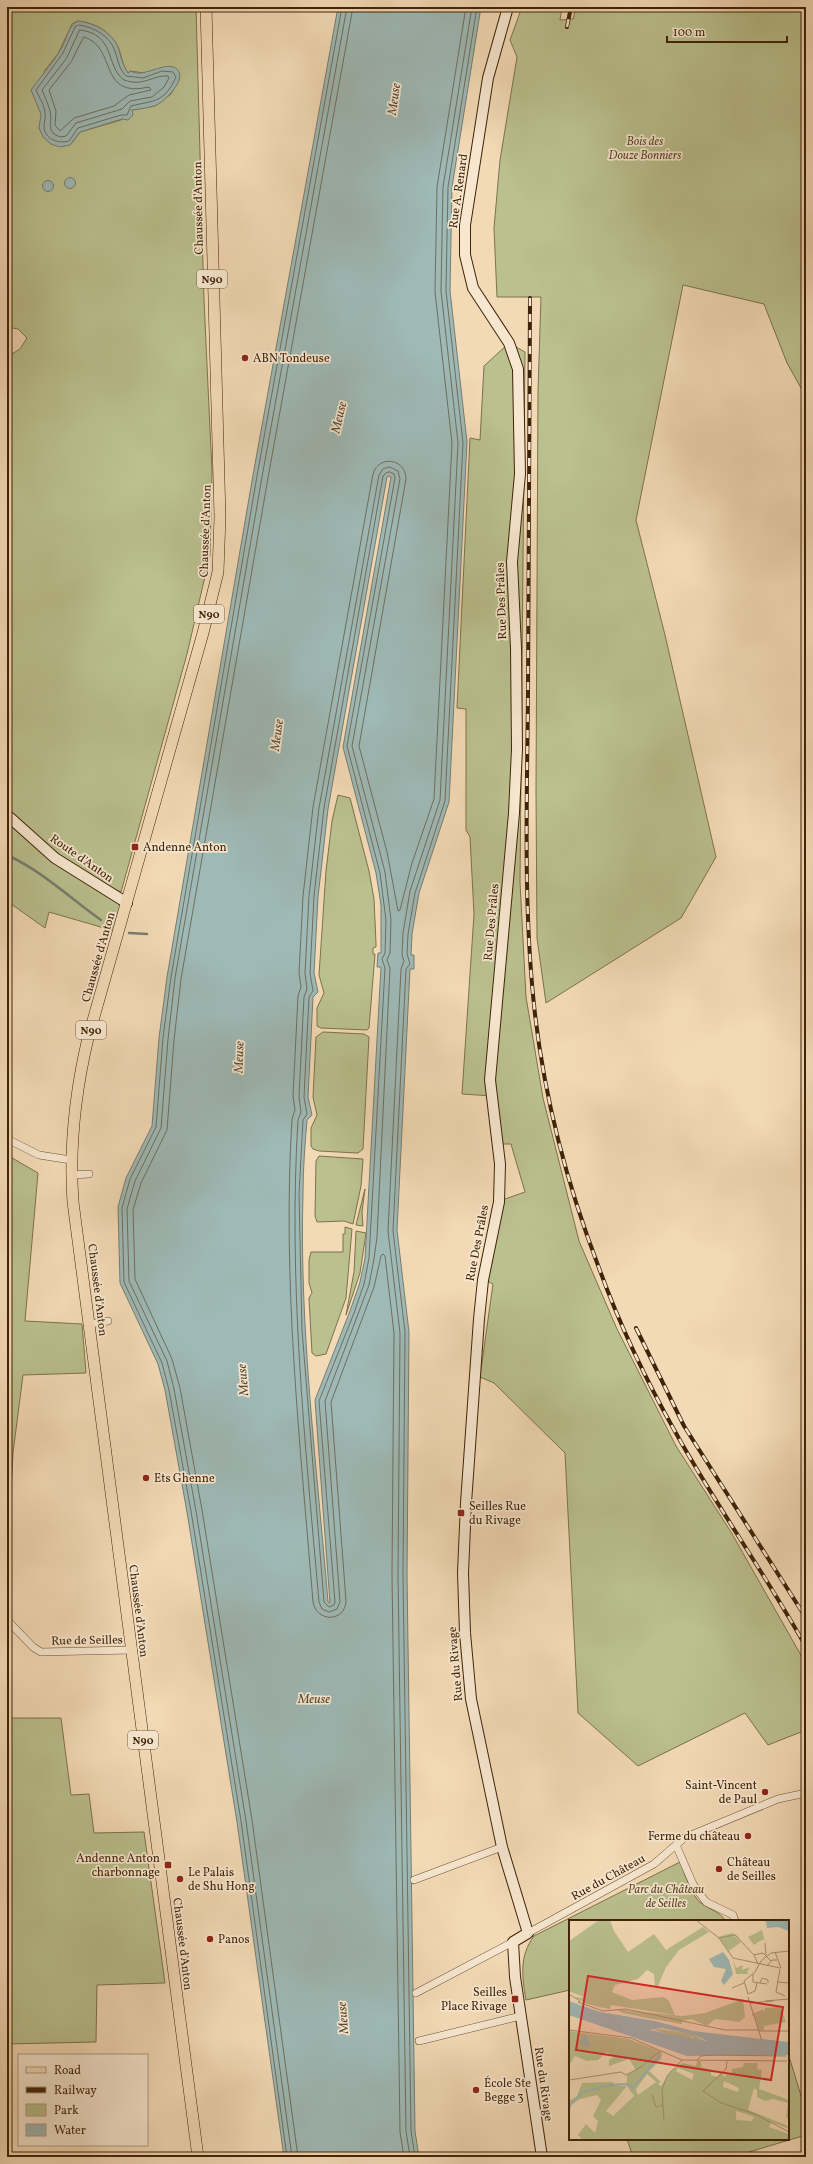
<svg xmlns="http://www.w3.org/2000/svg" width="813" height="2164" font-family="Vollkorn,serif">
  <rect width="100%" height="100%" fill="#f3dab6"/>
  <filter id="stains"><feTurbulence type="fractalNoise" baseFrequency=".005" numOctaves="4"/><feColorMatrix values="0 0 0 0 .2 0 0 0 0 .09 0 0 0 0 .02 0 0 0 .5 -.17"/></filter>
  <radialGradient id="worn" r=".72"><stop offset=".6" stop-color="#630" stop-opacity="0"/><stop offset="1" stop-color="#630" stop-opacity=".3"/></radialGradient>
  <!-- green -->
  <path fill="#bac08e" stroke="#7d724a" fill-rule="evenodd" d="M7,7H196L204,300L212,472L210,555L187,654L121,892L99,882L127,903L118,932L49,912L45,928L7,901V357L20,349L27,338L18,329L7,327ZM78,21C95,23 110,31 118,47C122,56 122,65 128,73L130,71L180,78L171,94L155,106L132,110L121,120L80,132L72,143L42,132L39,129L42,115L36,98L45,70L58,54L72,24Z
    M522,7H562L560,20L573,19L576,7H806V397L787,363L764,304L683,285L636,520L665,635L716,857L681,918L546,1003L537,938L536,791L538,391L541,297H497L494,228L500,160L517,57L510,40Z
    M509,343L525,352L520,882L526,997L543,1098L579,1241L617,1329L676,1446L731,1532L806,1664V1730L768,1745L745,1713L638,1766L578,1713L565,1453L494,1383L480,1377L493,1284L487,1281L502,1200L525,1192L511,1144H498L492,1096L462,1094L474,914L470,837L466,830V709L457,708L470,438L480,440L484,366Z
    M338,795L350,798L369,871L374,899L376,943V947L373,948V954H375L369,1028L367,1030L321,1028L317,1026V1008L324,993L319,975L326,871L332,821Z
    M323,1032L364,1034L369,1037L363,1149L358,1153L319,1151L313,1149L311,1146V1128L317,1115L313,1097L316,1037Z
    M7,1155L38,1173L25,1321L82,1324L86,1373L23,1375L13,1453L11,1495H7Z
    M319,1156L363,1159L361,1186L353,1224L344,1221L317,1222L315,1216L316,1161Z
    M365,1189L362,1212L363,1226L356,1225Z
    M345,1227L352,1229L346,1298L326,1354L316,1356L312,1353L309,1298L312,1293L309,1283V1260L311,1252H343V1234H345Z
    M356,1231L366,1233L360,1273L346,1315L354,1272Z
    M7,1718H61L71,1795L89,1794L94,1833L144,1832L165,1983L97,1985L96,2042L7,2044Z
    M680,1862C684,1872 692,1897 701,1903C710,1910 719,1911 726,1921H570V1990L526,2000C522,1977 519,1956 534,1936Z
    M788,2053L806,2112V2135L749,2152L743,2157H633L627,2139H788Z"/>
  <!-- water -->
  <path fill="#9eb9b6" stroke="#787d70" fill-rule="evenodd" d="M338,7H481L452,187L450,291L467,442L449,802L419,893L412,934L411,955H414V969H410L397,1230L409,1332L407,1575L415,2131L419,2157H284L237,1822L187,1512L165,1390L158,1364L120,1283L118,1207L126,1178L152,1126L159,1038L167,977L253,475ZM389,476L391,477L343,747L376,873L381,905V953H378L377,967H381L365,1258L360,1282L350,1311L315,1400L330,1603L328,1602C317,1467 299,1328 303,1193C303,1169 305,1144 307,1120L312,1115L308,1097L313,997L318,992L314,973L318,897L328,809L387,477Z
    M78,21C94,23 113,32 119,50C121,58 123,65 128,73L131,71C143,80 171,56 179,72C184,82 163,104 154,106C147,108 139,109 132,110L133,115L128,120L122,119L80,132L70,145L60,147L51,144L43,137L39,128L41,114L31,90C43,73 57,59 65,41C68,33 70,25 78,21Z
    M64.5 183a5.5 5.5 0 1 1 11 0a5.5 5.5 0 1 1-11 0Z
    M42.5 186a5.5 5.5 0 1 1 11 0a5.5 5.5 0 1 1-11 0Z"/>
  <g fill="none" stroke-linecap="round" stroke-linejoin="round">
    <!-- shore -->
    <path stroke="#6f6e5e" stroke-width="1" d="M79,25C94,27 110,36 115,51C118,60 119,69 126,76L143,78L162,71L173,72L176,77C164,103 155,100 131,106L127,115H121L78,128L69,141C58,144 44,139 44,126C44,122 46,117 45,113C45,106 39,97 36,90L63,53L75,27Z
      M80,30C116,34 105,66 124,80C144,87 152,75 168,76L169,78L164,87L152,97L130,101L122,109L76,123L66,136L61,137C45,133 53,123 50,111C48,104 45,97 42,90L66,59Z
      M84,37C118,47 97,99 149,87L151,90L129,95L114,106L74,118L60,131L55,125L56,111L49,90L71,62Z
      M390,467L398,471L400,479L352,746L385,872L391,920L390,953L387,960L390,968L377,1237L374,1259L369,1285L325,1401L340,1602L337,1609L329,1612L322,1609L319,1602C305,1442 288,1281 298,1120L301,1112L299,1097L304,997L307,989L305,973L309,896L319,808L379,475L383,469Z
      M390,472L394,474L395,478L347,746L380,873L386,920L385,953L382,959L385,968L369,1258L364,1284L354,1313L319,1401L335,1602L334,1605L329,1607L324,1602L302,1330L299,1194L303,1120L307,1114L304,1097L309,997L313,991L310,973L314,896L324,808L383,476L386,473Z
      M287,2157L241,1821L191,1511L169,1390L162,1363L124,1282L122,1208L130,1179L156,1127L163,1038L171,977L257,476L342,7
      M292,2157L246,1821L196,1511L174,1389L167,1361L129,1281L127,1209L135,1181L161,1128L168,1039L175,978L262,477L347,7
      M298,2157L252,1820L202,1510L180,1388L172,1359L135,1279L133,1210L141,1183L167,1130L174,1040L181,979L268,478L353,7
      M404,2157L400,2132L392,1575L394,1333L385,1256L383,1254L381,1256L374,1287L331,1402L346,1601C345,1622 317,1623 313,1602C300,1441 282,1281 292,1119L295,1110L293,1096L298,996L301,987L299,973L303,896L313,807L373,474C379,454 406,459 406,479L359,746L387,852L398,911L400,910L412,863L434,799L452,443L435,292L437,187L466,7
      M410,2157L406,2131L398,1575L400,1333L388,1231L401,969L404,961L402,955L403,933L410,891L440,800L458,443L441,291L443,187L472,7
      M415,2157L411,2131L403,1575L405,1332L393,1231L406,969L410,964L407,954L408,934L415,893L445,801L463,443L446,291L448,187L477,7"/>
    <!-- stream -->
    <path stroke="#787d70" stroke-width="2.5" d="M7,855C42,871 70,898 101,920
      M129,933L147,934"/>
    <defs>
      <path id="street" d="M7,1139L39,1155L71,1160
        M71,1175L89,1174
        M90,1324L108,1321
        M7,1620L33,1647L41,1652L131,1650
        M676,1845L693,1884L706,1902L733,1915L735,1921
        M414,1880L502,1847
        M528,1933L654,1864L684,1838L778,1799L806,1793
        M416,1993L513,1942
        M419,2041L521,2016"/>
      <path id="secondary" d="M508,7L488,78L465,225V255L473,288L509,343L518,369L520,474L512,562L516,648L517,749L514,813L490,1080L500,1164L499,1202L483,1280L479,1319L466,1503L463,1573L465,1633L471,1699L502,1847L528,1933L513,1942L515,1977L542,2157
        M7,815L55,858L127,903"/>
      <path id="primary" d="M198,2157L73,1202C69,1145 75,1093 88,1038L203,633L218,572L220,517L206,7"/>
    </defs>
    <!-- street casing -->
    <use href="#street" stroke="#6d5133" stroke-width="8"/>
    <!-- secondary casing -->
    <use href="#secondary" stroke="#402307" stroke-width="12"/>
    <!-- primary casing -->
    <use href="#primary" stroke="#402307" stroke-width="12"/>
    <!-- street -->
    <use href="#street" stroke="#f7e7d0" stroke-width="7"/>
    <!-- secondary -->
    <use href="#secondary" stroke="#f7e7d0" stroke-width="10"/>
    <!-- primary -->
    <use href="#primary" stroke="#f3dab6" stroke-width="11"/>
    <defs>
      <path id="rail" d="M567,27L571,7
        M530,298C530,430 528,563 528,695C527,801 523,909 535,1014C545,1101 568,1187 599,1268C620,1326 647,1382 677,1435C717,1507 766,1575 806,1647
        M636,1328L684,1426L806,1618"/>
    </defs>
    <!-- rail casing -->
    <use href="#rail" stroke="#402307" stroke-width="4"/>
    <!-- rail -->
    <use href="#rail" stroke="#f7e7d0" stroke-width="2.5" stroke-dasharray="8" stroke-linecap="butt"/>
  </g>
  <!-- markers -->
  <g fill="#8f2418" stroke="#f7e7d0" stroke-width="1.5">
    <circle cx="245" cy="358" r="4"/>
    <rect x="131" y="843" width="8" height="8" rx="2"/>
    <circle cx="146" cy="1478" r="4"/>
    <rect x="457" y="1509" width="8" height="8" rx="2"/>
    <circle cx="765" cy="1792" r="4"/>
    <circle cx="748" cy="1836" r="4"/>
    <rect x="164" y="1861" width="8" height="8" rx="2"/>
    <circle cx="719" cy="1869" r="4"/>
    <circle cx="180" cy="1879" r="4"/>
    <circle cx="210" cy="1939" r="4"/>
    <rect x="511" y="1995" width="8" height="8" rx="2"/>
    <circle cx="476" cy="2090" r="4"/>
  </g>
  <g text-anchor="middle" stroke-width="3.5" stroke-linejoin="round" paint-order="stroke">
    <!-- shield labels -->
    <g fill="#f7e7d0" stroke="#775e43" stroke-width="1">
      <rect x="197" y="270" width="30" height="18" rx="3"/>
      <rect x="194" y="605" width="30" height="18" rx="3"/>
      <rect x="76" y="1021" width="30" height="18" rx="3"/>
      <rect x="128" y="1731" width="30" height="18" rx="3"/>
    </g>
    <g font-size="11" font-weight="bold" fill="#402307">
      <text x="212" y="283">N90</text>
      <text x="209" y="618">N90</text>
      <text x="91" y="1034">N90</text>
      <text x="143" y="1744">N90</text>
    </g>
    <!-- park labels -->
    <g font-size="12" font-style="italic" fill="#5e4a29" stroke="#f7e7d0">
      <text x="645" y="145">Bois des<tspan x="645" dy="14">Douze Bonniers</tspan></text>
      <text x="666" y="1893">Parc du Château<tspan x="666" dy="14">de Seilles</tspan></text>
    </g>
    <!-- street labels -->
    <g font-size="12" fill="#402307" stroke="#f7e7d0">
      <text transform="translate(458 191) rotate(-82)" y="4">Rue A. Renard</text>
      <text transform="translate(198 208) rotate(-91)" y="4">Chaussée d'Anton</text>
      <text transform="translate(205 531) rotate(-88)" y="4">Chaussée d'Anton</text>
      <text transform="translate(501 601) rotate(-92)" y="4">Rue Des Prâles</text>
      <text transform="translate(82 858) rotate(35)" y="4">Route d'Anton</text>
      <text transform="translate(491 922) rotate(-85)" y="4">Rue Des Prâles</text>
      <text transform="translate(98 957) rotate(-74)" y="4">Chaussée d'Anton</text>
      <text transform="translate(477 1243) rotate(-79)" y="4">Rue Des Prâles</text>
      <text transform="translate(98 1290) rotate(83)" y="4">Chaussée d'Anton</text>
      <text transform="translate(139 1611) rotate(83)" y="4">Chaussée d'Anton</text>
      <text transform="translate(87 1640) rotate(-1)" y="4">Rue de Seilles</text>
      <text transform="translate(455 1664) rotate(-95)" y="4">Rue du Rivage</text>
      <text transform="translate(608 1877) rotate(-29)" y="4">Rue du Château</text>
      <text transform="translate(183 1944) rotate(83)" y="4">Chaussée d'Anton</text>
      <text transform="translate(544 2084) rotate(82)" y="4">Rue du Rivage</text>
    </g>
    <!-- poi labels -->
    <g font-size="12" fill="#402307" stroke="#f7e7d0" text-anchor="start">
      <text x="253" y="362">ABN Tondeuse</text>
      <text x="143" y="851">Andenne Anton</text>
      <text x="154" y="1482">Ets Ghenne</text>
      <text x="469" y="1510">Seilles Rue<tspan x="469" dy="14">du Rivage</tspan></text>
      <text x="757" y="1789" text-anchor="end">Saint-Vincent<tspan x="757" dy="14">de Paul</tspan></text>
      <text x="740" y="1840" text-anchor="end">Ferme du château</text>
      <text x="160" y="1862" text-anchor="end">Andenne Anton<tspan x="160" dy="14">charbonnage</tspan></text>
      <text x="727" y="1866">Château<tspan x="727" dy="14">de Seilles</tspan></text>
      <text x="188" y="1876">Le Palais<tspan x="188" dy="14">de Shu Hong</tspan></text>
      <text x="218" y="1943">Panos</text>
      <text x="507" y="1996" text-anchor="end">Seilles<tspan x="507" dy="14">Place Rivage</tspan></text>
      <text x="484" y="2087">École Ste<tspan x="484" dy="14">Begge 3</tspan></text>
    </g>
    <!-- water labels -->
    <g font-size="13" font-style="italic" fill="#584833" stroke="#f7e7d0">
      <text transform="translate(393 99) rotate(-82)" y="5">Meuse</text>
      <text transform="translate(338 417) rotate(-77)" y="5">Meuse</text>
      <text transform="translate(276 735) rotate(-82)" y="5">Meuse</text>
      <text transform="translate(238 1057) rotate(-88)" y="5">Meuse</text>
      <text transform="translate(242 1380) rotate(-95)" y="5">Meuse</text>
      <text x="314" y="1703">Meuse</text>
      <text transform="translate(342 2018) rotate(-95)" y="5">Meuse</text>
    </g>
  </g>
  <!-- overview -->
  <g transform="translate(569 1920)">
    <rect width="220" height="220" fill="#f3dab6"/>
    <path d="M30,0H41L45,11L59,32L85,14L97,30L134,7L140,12L110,30L97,47L89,66H86L85,54L78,50L69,59L46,65L43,72L63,80L95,77L100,81L106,95L42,85L41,89L35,88L18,84L6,77L17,78L0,71V21ZM193,10L196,22L194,19L185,25L179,17ZM163,13L168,15L172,21L167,15L163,14L172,22L160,31L149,17ZM164,38L167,48L174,45L173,50L181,47L178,52L180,54H167ZM174,79L176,97L170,102L146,99L138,106L122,99L113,101V104L78,98L54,93L46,89L114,96L136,93ZM211,87L217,102L195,106V111L190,110L185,95L196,91V88ZM91,109L124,114L134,120H125L123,116L122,118H115L84,110ZM0,111L60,119L93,132L92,139L80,151L92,162L89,164L92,166L102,151L114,143L127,146L128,141H132V147L142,150V155L148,157L152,153L156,157L157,154L162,155L163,149L174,147L175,143H189L188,149L193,150L190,169L220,180V200L217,197L219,183L204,179L196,181L188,177V170L185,168L179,190L217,205L220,209L202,202L200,207L220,214V220H14L9,215L17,204L26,213L29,201L24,196L32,180L28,175L11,179L3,184L0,193V181L8,176L13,163L44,162L45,166H58V155L67,150L60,139L40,146V140L45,137L38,132L29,140L18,141L6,136L0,145ZM109,148L125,154L123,160L107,151ZM78,154L87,162L69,175L67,169ZM155,161L170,168L169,172L154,167ZM58,166L65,176L44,196L37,191ZM167,191L177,194L185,197L183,201L167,200Z" fill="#bac08e" fill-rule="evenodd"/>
    <path d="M193,0H220V11L209,7L198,8L197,2ZM154,32L160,40L164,54L155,65L152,61L157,49L145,47L140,39ZM0,81L31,92L86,101L124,111L220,122V135L118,136L0,95ZM93,108L126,115L138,121L80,110ZM17,114L21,125L20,128L10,123Z" fill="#9eb9b6" fill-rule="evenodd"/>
    <path fill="none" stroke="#9eb9b6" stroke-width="2" d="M15,172L42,165L58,164L64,168L92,134M0,186L14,172"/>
    <path fill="none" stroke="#ab9170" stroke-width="1" d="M127,0L150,18L164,38L211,48M150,18L166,15L185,35L189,44M196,23L197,35M206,32L212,48M185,35L194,33L202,41M198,46L203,40H208M211,49L207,72L216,76M184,54V62L198,64M208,62L220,63M188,63L186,71L179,74L175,61L186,52L192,41L202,33L220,31M191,63L193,58L199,60V63M163,68L175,63M0,74L11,81M179,77L193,121M196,81L220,79M12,82H9L34,91L57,89L156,110H189M181,83L204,81M183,95L195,90M0,110L62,118L113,140L218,141M190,111H220M128,140L132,136L143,135L217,136M158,141L157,149L134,171L152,183L186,194L220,212M0,160L52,152L57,155L72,147L91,131M83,174L87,187L94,185M95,201L93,170L98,156L113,140"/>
    <path fill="#d62828" fill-opacity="0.15" stroke="#d62828" stroke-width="2" d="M19,56L214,87L202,160L7,130Z"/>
    <rect width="220" height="220" fill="none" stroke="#402307" stroke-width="2"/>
  </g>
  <!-- margin -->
  <rect width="813" height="2164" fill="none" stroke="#f3dab6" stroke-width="24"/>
  <rect x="8" y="8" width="797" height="2148" fill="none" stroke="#402307" stroke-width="2"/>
  <rect x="12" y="12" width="789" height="2140" fill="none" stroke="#402307"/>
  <!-- legend -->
  <rect x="18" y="2054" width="130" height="92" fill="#f7e7d0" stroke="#ae9980"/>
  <rect x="26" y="2067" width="20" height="6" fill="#f3dab6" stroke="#ae9980"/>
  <text x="54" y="2074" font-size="12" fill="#402307">Road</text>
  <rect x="26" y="2087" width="20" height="6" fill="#402307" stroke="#ae9980"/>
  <text x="54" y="2094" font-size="12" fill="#402307">Railway</text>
  <rect x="26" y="2104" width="20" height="12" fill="#bac08e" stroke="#ae9980"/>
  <text x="54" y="2114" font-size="12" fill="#402307">Park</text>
  <rect x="26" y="2124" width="20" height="12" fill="#9eb9b6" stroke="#ae9980"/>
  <text x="54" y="2134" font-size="12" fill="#402307">Water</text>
  <!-- scale -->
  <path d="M667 36v6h120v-6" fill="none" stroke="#402307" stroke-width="2"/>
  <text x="673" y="36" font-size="12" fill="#402307" stroke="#f7e7d0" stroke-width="3" paint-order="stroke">100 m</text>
  <rect width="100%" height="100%" filter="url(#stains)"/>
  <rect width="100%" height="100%" fill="url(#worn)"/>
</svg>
